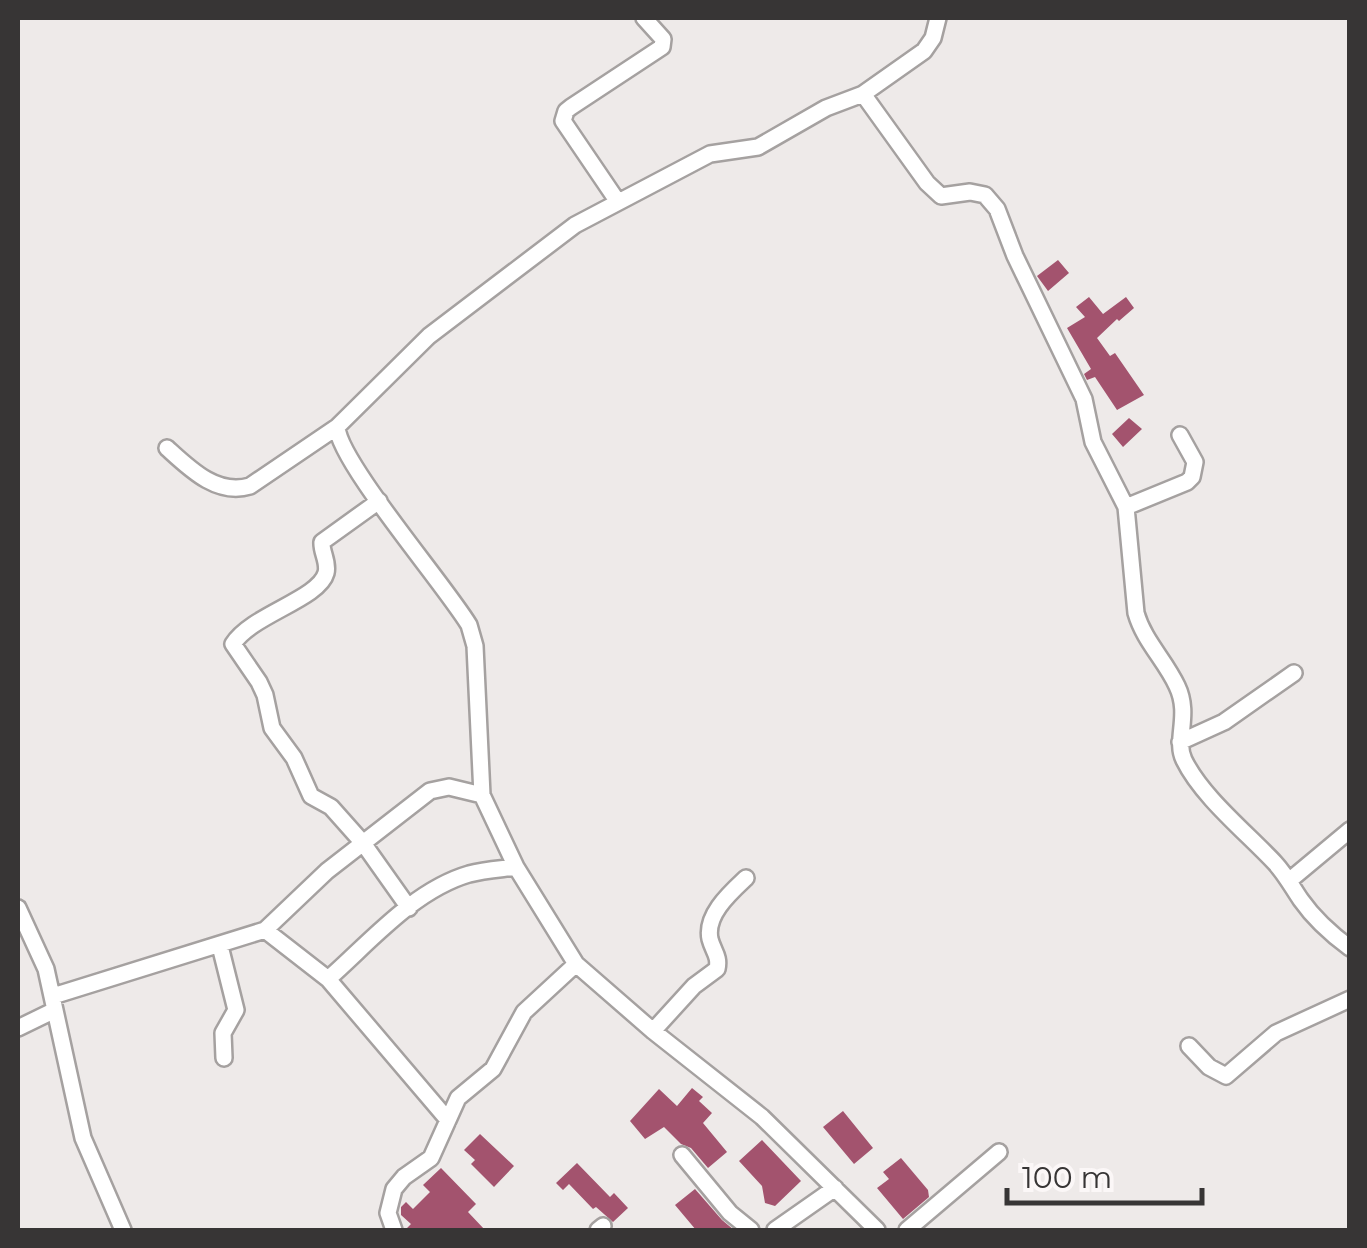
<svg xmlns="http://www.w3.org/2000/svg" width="1367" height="1248" font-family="Montserrat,sans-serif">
  <rect width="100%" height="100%" fill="#eeeae9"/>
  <!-- building -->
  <path fill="#a3536e" d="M1058,260L1069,273L1048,291L1037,276Z
    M1089,297L1103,314L1126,297L1134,308L1119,321L1117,319L1097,338L1110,356L1115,353L1144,395L1117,410L1095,377L1087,380L1084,374L1091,369L1067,328L1085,317L1076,307Z
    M1129,418L1142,429L1123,447L1112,434Z
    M692,1088L703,1097L699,1101L712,1113L703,1123L727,1152L708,1168L691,1148L681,1144L664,1127L645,1139L630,1121L659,1089L677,1106Z
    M843,1111L873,1148L854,1164L823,1127Z
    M480,1134L514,1166L494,1187L471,1164L475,1160L464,1150Z
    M762,1140L801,1181L775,1206L765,1203L762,1186L739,1161Z
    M901,1158L928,1190L929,1197L903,1219L877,1188L889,1179L883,1172Z
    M577,1163L610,1197L614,1193L628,1208L613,1222L596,1207L593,1209L569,1184L563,1190L556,1183Z
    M441,1168L476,1204L468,1212L485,1230H405L411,1224L401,1215V1207L406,1202L413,1209L430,1192L423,1185Z
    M695,1189L722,1220L734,1230H696L675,1205Z"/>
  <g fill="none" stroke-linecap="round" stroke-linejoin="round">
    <defs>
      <path id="minor" d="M863,94L927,183L941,196L970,192L985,195L997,209L1015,256L1084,399L1093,442L1126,507L1136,613C1144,641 1165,660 1177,686C1191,715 1174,740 1184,760C1202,797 1247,833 1275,863C1286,875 1292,887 1301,900C1315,920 1331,934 1350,948
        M618,202L563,121L566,111L571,107L662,47L663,39L644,18
        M167,448C190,469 217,496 250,486L337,427
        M379,501L322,542C321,552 329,562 326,573C319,599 251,615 233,644L259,682L265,695L272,728L294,758L311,796L331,807L363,843L409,908
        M1126,507L1187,482L1192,477L1195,462L1180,435
        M1180,742L1224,722L1294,673
        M1290,880L1350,830
        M18,908L46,969L83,1138L123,1230
        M265,930L328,979L448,1120
        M220,946L236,1010L223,1033L224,1058
        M328,979C370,942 414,890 469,874C484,870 501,869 516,867
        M53,996L265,930L327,871L430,791L449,787L482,795
        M18,1028L55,1010
        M653,1031L694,986L717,969C720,956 713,951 710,939C705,915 730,893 746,878
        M1189,1046L1209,1067L1226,1076L1276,1033L1350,999
        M682,1155L730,1213L751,1230
        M394,1230L388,1213L394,1189L404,1177L431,1158L458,1098L493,1069L524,1012L576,964
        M598,1230L603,1226
        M775,1230L835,1188
        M877,1230L762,1117L653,1031L576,964L516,867L482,795L475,646L469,625C445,585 339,462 337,427L429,336L575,225L710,154L758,147L826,108L863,94L924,51L933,38L938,18
        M907,1230L999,1152"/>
    </defs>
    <!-- minor casing -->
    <use href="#minor" stroke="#a5a1a0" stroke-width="20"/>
    <!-- minor -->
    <use href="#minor" stroke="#fff" stroke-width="15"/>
  </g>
  <!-- border -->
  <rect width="1367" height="1248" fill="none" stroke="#373535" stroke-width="40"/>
  <!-- scale -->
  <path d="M1007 1188v15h195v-15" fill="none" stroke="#373535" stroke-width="5"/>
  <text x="1022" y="1188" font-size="30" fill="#373535" stroke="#fbf7f7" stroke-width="8" paint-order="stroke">100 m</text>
</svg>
